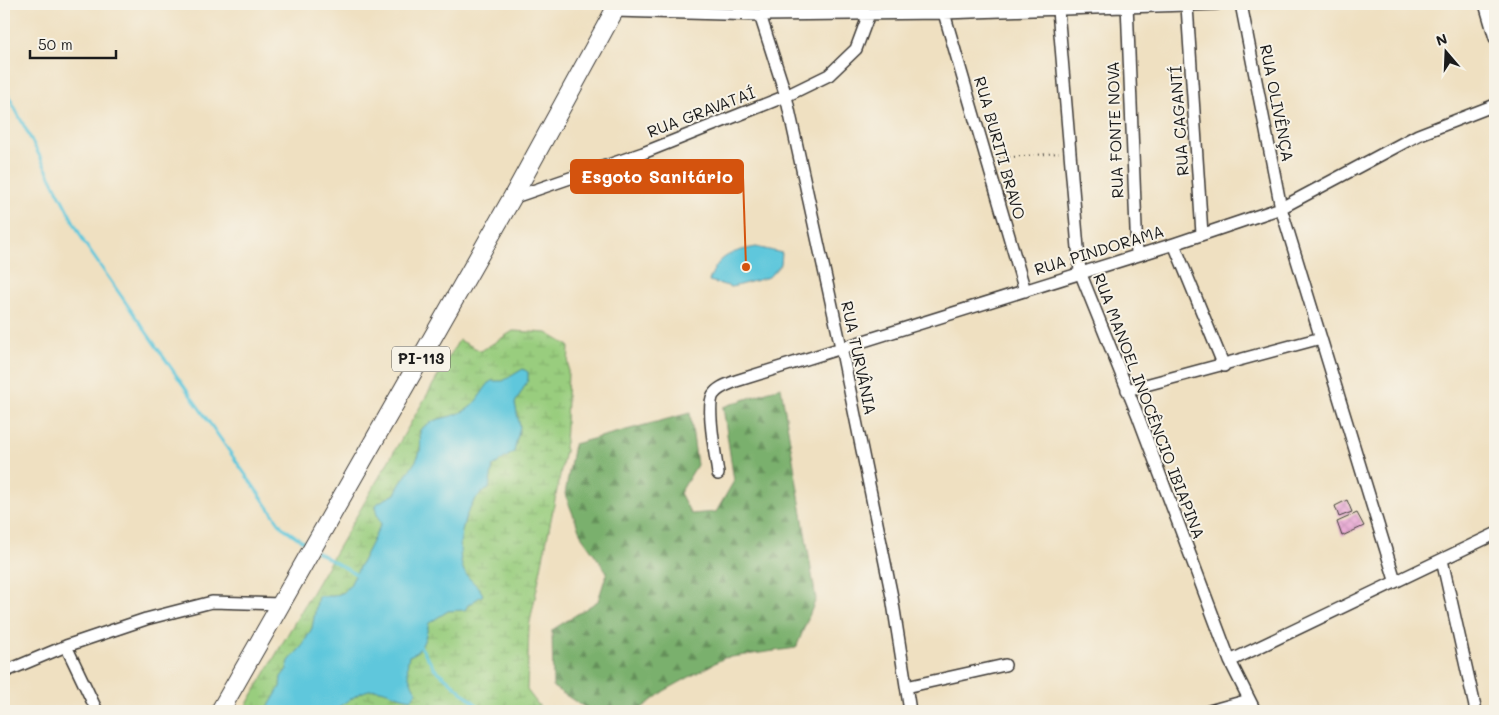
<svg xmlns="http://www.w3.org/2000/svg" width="1499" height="715" font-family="Mali,sans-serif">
  <defs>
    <pattern id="forest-firs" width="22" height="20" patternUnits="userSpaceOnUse" patternTransform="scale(1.25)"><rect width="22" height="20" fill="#7ab06d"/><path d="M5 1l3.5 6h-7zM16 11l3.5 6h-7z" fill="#638e59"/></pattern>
    <pattern id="wetland-marsh" width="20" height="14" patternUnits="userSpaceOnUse" patternTransform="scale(1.25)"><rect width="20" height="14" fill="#99cd7e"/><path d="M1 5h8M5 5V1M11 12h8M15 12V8" fill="none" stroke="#83af6c"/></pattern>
    <pattern id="building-cross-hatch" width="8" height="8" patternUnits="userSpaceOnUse" patternTransform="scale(1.25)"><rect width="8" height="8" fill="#e8a2d3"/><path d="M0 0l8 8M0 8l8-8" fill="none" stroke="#c68bb5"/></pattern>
  </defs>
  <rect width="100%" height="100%" fill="#f7f3e8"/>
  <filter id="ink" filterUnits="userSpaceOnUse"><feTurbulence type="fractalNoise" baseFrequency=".02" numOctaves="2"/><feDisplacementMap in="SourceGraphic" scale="10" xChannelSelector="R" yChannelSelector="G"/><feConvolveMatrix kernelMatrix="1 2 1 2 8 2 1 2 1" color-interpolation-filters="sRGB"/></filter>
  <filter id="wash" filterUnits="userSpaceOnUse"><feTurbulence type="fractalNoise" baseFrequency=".0096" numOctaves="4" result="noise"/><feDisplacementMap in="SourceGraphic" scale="20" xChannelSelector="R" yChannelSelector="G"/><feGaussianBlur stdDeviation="1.12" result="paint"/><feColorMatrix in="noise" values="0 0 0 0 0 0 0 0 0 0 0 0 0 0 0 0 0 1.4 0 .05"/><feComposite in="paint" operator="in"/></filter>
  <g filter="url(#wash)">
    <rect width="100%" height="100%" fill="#efe0c1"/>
    <!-- forest -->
    <path fill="url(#forest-firs)" stroke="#4b6644" d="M781,387L816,599L796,648L724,658L664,691L638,711H590L553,687L552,630L598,601L607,572L582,537L565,494L574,444L690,413L697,465L680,493L691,514L716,512L734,481L723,407Z"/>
    <!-- wetland -->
    <path fill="url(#wetland-marsh)" stroke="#5a744d" d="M513,331L547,333L569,346L565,451L529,627L527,690L543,711H243L459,340L481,351Z"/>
    <!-- water -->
    <path fill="#5fc7dc" stroke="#3e727c" d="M756,247L782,253L781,264L769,277L732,287L709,281C718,255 731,252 756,247Z
      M523,369L528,372V380L515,403L520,427L514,452L493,466L489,489C464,498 454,549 464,571C469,581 480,586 483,595L468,605L465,610L448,611L429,623C426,636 423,652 409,656C405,670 409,680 417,692L412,699C386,696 379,679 351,699C345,703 339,705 336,711H266L280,687L281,677L287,669L289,661L302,646L312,628L318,596H334L344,592L350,585L381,524C370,501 377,504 395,494C400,480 417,464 420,451C421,445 420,437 420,430C438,414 449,421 469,408C478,401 483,389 491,381H503Z"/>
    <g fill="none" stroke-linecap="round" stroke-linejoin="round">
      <!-- stream -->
      <path stroke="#5fc7dc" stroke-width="3" d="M4,87L85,244L282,527L308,545
        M317,552L359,576
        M419,644L434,668L484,711"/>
    </g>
    <g id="blocks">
      <!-- building -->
      <path fill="url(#building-cross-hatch)" d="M1347,500L1352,512L1339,517L1335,506Z
        M1357,513L1364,526L1342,536L1337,522Z"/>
    </g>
  </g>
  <g filter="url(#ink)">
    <use href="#blocks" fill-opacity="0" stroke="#3c3935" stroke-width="1"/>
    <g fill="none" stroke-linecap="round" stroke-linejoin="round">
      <defs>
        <path id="street" d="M1127,4L1137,254
          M1241,4L1281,208L1395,580
          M1485,4L1495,38
          M1187,6L1202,234
          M1058,10L1080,272L1138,416L1230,661L1255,711
          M614,11L760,15L944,13L1217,4
          M944,13L1025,291
          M760,15L786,96L841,347L892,597L910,711
          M512,198L643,153L786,96L829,75L856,49L869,14
          M1174,244L1224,366
          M1127,390L1321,338
          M718,474C716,457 706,408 713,395C718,387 729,384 736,381L1174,244L1281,208L1418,135L1495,105
          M1442,560L1476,711
          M66,646L97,711
          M1230,661L1495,534
          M4,672L66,646L146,619L212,602L281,604
          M906,687L1005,665
          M1209,711L1249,700"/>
        <path id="primary" d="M220,711L512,198L618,4"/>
      </defs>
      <!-- street casing -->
      <use href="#street" stroke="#3c3935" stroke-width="14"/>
      <!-- primary casing -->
      <use href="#primary" stroke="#3c3935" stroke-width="20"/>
      <!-- path -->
      <path stroke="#3c3935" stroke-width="2" stroke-dasharray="1 4" stroke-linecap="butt" d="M999,158L1059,153"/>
      <!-- street -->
      <use href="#street" stroke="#fff" stroke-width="11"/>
      <!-- primary -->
      <use href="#primary" stroke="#fff" stroke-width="18"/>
    </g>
  </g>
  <g text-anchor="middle" stroke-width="4" stroke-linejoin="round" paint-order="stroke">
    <!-- shield labels -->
    <rect fill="#f7f3e8" stroke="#5e5c59" stroke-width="1" x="392" y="346.5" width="58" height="25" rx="4"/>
    <g font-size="15" font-weight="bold" fill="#1c1c1c">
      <text x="421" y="364">PI-113</text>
    </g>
    <!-- street labels -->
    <g font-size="16" fill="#1c1c1c" stroke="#f7f3e8">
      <text transform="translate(1277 103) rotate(79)" y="6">RUA OLIVÊNÇA</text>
      <text transform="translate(701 112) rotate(-21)" y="6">RUA GRAVATAÍ</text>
      <text transform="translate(1179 121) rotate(-94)" y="6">RUA CAGANTÍ</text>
      <text transform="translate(1115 130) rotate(-92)" y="6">RUA FONTE NOVA</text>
      <text transform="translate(1000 148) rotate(74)" y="6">RUA BURITI BRAVO</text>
      <text transform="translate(1099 250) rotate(-17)" y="6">RUA PINDORAMA</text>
      <text transform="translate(859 358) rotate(78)" y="6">RUA TURVÂNIA</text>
      <text transform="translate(1149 406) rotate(69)" y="6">RUA MANOEL INOCÊNCIO IBIAPINA</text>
    </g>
  </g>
  <!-- callouts -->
  <path fill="none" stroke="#d4530e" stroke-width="2" d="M746 267L743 177"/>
  <circle fill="#d4530e" stroke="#f7f3e8" stroke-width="2" cx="746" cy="267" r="5"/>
  <rect fill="#d4530e" stroke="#d4530e" stroke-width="2" x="571" y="160" width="172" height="33" rx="5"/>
  <g font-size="18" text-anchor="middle" font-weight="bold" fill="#fff">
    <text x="657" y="183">Esgoto Sanitário</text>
  </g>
  <!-- margin -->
  <rect width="1499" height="715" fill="none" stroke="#f7f3e8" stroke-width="20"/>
  <!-- north arrow -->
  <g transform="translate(1446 52) rotate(341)" stroke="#f7f3e8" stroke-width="4" paint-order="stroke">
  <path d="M0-4L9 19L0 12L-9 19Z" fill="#1c1c1c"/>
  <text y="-8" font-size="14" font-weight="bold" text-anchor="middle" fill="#1c1c1c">N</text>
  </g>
  <!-- scale -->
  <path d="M30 50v8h86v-8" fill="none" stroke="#1c1c1c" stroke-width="2.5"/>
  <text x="38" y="50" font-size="15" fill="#1c1c1c" stroke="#f7f3e8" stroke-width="4" paint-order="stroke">50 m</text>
</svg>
